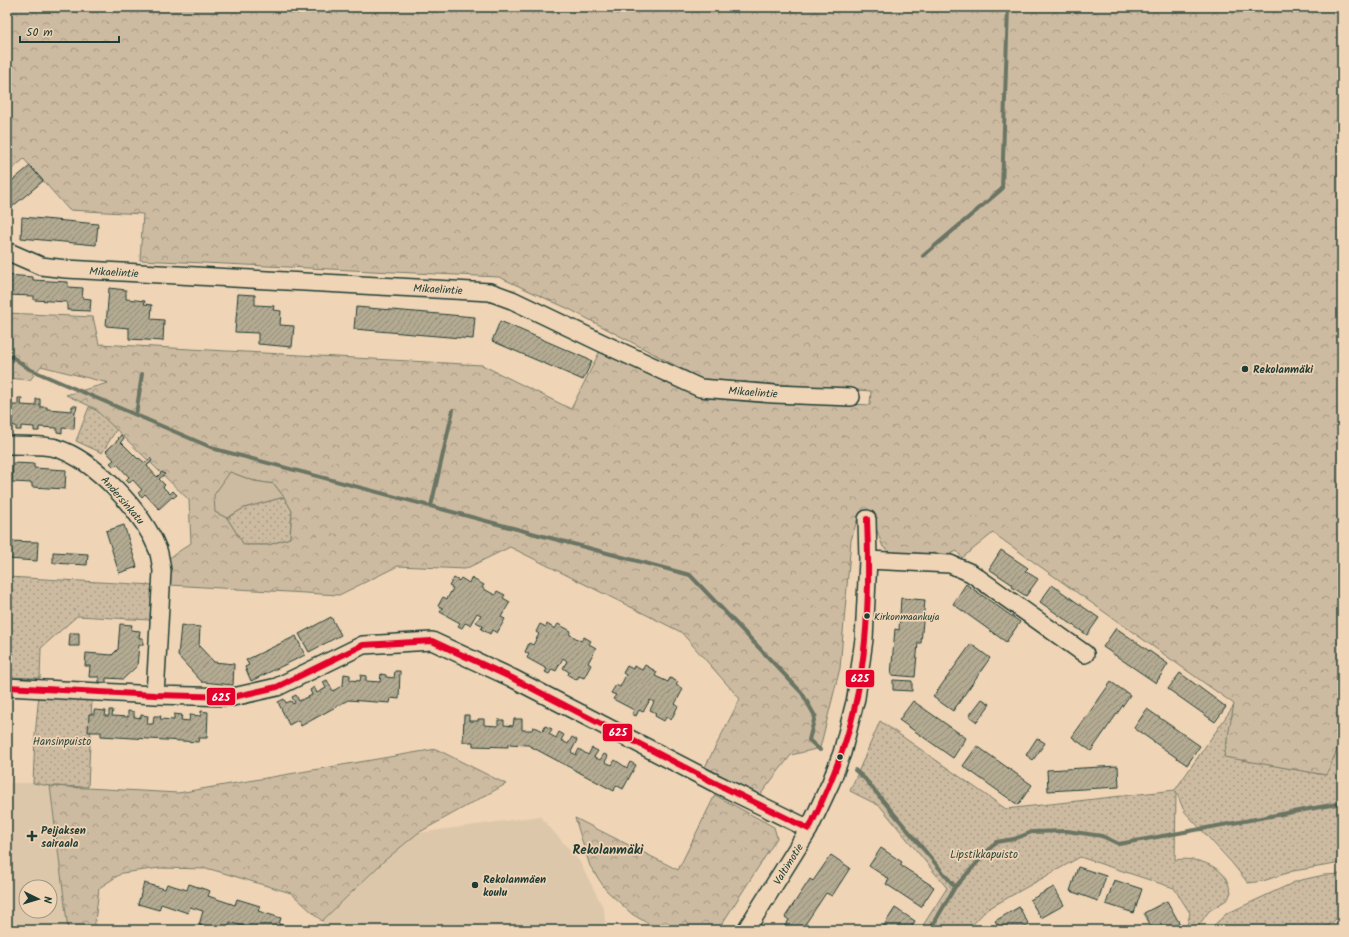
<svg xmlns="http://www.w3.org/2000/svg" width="1349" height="937" font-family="Kalam,sans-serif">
  <defs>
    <pattern id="green-dots" width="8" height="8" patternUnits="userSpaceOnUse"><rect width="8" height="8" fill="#cdbba1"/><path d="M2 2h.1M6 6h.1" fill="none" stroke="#a69984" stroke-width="1.8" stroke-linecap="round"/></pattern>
    <pattern id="forest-crowns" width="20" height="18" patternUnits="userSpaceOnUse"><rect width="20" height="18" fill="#cdbba1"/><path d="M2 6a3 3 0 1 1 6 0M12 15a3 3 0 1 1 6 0" fill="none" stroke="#a69984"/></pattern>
    <pattern id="building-hatch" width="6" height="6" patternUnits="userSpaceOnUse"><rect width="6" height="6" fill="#b4aa92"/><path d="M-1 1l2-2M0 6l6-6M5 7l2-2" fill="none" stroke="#928c78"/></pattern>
  </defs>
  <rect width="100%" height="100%" fill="#efd4b6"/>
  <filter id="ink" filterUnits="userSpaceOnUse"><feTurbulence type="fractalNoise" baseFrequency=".025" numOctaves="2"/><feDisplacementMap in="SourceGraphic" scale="8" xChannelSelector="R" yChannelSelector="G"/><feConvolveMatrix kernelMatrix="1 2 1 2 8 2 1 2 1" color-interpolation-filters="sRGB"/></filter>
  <g filter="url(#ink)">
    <!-- built -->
    <path fill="#ddc7ab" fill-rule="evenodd" d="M7,783H33L50,786L68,930H7ZM26,887H50V911H26Z
      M540,816L579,861L604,909L606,930H323L322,921L384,861L418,833Z"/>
    <!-- green -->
    <path fill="url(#green-dots)" stroke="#767c6a" d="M89,407L121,422L102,453L76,441Z
      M284,497L292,511L290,538L269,545H244L227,518L244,508Z
      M7,577L154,585L151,620L77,616L41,648L40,678L7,677Z
      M39,694L92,699L88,787L50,786L33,783L35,736Z
      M1235,704L1224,756L1325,775L1342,739V863L1293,871L1263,881L1248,883L1232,863L1184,811L1176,791L1175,860C1190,857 1211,862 1223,874C1227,879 1229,886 1231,892L1228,899L1209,911L1196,929L1186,930L1190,913L1174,888L1080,857L986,910L968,930H920L947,888L880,806L850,791L880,721L1006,809L1175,790Z
      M1342,874V909L1335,920L1324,930H1209L1226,914L1297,881L1324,875Z"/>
    <!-- forest -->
    <path fill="url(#forest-crowns)" stroke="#767c6a" fill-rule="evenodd" d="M7,7H1342V739L1326,775L1224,757L1234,704L993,533L962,558L957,551L946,556L894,554L883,547L871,515L859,514L851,540L840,668L820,748L791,755L760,795L705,767L740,699L681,632L510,547L465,569L398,566L339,595L170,585L168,559L191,543L189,500L94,408L66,395L108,383L41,366L30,380L7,378V313L93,317L99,344L482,365L571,409L600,351L702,395L870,405L871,391L701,379L571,310L499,277L140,260L143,214L69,210L24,159L7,173V144L9,142L7,139ZM230,472L254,481L274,484L284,497L292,511L290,538L269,545H244L227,518L215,512Z
      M436,749L506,784L418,833L384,861L322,921L291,893L210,869L160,868L122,873L99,888L94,930H68L50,786L178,793Z
      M715,795L774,827L777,838L718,930H659L632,914L606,890L590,866L575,818L678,870Z"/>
    <!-- pitch -->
    <path fill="#cdbba1" stroke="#767c6a" d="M230,472L254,481L274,484L284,497L244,508L227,518L215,512L214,495Z"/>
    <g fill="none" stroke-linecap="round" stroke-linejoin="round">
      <!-- stream -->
      <path stroke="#6b7463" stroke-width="4" d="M923,256L1002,189L1008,7
        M7,353L29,369L215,449L690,575L802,693L815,716L809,740L820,750
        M136,415L142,374
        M431,506L453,410
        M855,770L865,779L955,887L930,930
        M955,887L996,842L1014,839L1032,832L1067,831L1102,836L1119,844L1342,803"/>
    </g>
    <!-- building -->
    <path fill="url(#building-hatch)" stroke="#1f3d34" d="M30,166L43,181L7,211V185Z
      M22,217L98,224L96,245L21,238Z
      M7,275L33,277V280L68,282V287L83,288L82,298L91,299L90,311L67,310V302L34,300V296L7,295Z
      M109,288L126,290V299L145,301L144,304L152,305L151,319L164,320L163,341L129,339V328L106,326Z
      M238,294L255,295V305L274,306L273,310L281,311L280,325L294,326L292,347L258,344V333L235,332Z
      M356,307L475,317L473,339L354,329Z
      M500,321L592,361L583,380L492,341Z
      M18,398H22L21,405L36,406V399H40V407H47V409L72,411V406H77L76,411H75L74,429L62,428V433L57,432V428L39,427V431H34V427L21,426V430H16V426L7,425V405H18Z
      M121,435L124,438L121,442L138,459L139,458L145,463L150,458L152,461L147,466L157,477L162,472L165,474L159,479L165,485L163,487L170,494L173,491L177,495L173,498L172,497L159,509L145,494L142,497L138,493L142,490L133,480L129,483L126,480L129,477L117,464L114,467L110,463L114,460L106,451L119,439L118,438Z
      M13,463L34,464V468L66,470L65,489L32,487V483L12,482Z
      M124,525L137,567L119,573L106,531Z
      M7,541L38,542L37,561L7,559Z
      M1001,550L1028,568L1025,571L1038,579L1026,596L1012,587L1013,585L989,569Z
      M53,552L88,554L87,565L53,563Z
      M454,578L459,581L461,578L469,583L471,578L484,585L482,588L495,595L497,591L505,595L503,598L510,602L501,617L505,619L497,633L492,630L490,634L481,629L483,626L476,622L481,615L477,613L470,625L465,623L462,628L458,626L460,623L440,612L443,608L438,606L443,597L447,599L453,588L449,586Z
      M966,584L1020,622L1006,642L953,604Z
      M1052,585L1099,618L1087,635L1040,602Z
      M901,598L925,600L921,643H918L915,677L891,675L895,629L899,630Z
      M331,617L341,635L309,652L299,634Z
      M120,624L132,625L131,630L140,631L139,638H143V645H139L137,666L123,679L106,678V683L99,682V677H89L90,666H85L86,653L112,655L118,649Z
      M540,624L546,627L547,624L555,629L558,624L571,631L569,634L581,641L584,637L591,641L589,644L596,648L588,663L591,665L584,678L579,676L577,680L568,675L569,672L563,668L567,661L563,658L556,671L552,669L549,674L545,672L547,669L527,658L529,654L525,652L529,643L533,645L539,634L536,632Z
      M181,625L200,627L199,646L214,662L234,664L233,685L202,682L178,656Z
      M1116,628L1168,664L1156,683L1103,647Z
      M70,633H79V646H69Z
      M296,636L305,655L251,681L245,667L249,665L246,660Z
      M971,644L990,658L953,711L933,697Z
      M645,665L657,672L655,676L668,682L670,678L678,682L676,685L683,689L675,704L678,706L671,720L666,717L664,721L655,716L656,713L650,710L654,702L650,700L643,712L639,710L636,716L632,714L634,710L613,699L616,695L611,693L616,685L620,687L626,675L623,673L627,666L633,669L634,666L642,670Z
      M395,671H400L399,699L391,698L390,703L348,700L301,726L298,720L289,725L278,702L284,699L286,703L291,701L293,704L295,703L292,697L296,695L299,701L312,695L310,690L314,687L317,693L326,688L323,682L327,680L333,691L343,685L344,674L350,675V680L360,681L361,675L366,676V681L380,682L381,674L386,675V677L394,678Z
      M1180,673L1226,707L1215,722L1168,689Z
      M893,680L912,681V691L893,690Z
      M1111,682L1130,695L1091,751L1072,737Z
      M982,699L990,704L977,722L969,716Z
      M913,701L966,738L953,758L899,720Z
      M1147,709L1200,746L1187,765L1134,728Z
      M94,710L106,711L105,716H109V710H113L112,716L128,717V711L134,712V717L141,718V715L148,716L147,724H153L154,716H161L160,719L174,720V714L182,715L181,720L189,721L190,715L201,716V711L208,712L207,738H199L198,742L101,736V732H88L89,714H94Z
      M464,715H469V721H478V719H484V725L498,726V720H504V725L513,726L514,719H522V730H532L533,727L537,728L543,731L545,726L552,729L549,734L556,738L559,732L564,735L561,740L568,744L572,737L577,740L571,752L576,755L579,749L588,755L592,748L598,751L594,757L600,760L604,754L608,756L605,762L612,765L615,760L627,768L630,762L636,765L623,789L616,785L614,791L528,745L508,744V747L473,746V742H463Z
      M1037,738L1045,743L1033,760L1026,755Z
      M977,746L1032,785L1018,805L963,766Z
      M1118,766L1119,787L1048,791L1047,770Z
      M881,848L902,862L900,865L934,887L921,907L886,884L889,879L869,866Z
      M831,855L850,868L832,896L826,893L804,926L809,930H782L789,920L785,917L810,879L813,881Z
      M1078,867L1106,876L1098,901L1070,891Z
      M1114,880L1142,889L1134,913L1106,904Z
      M144,883L165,889L167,884L187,890L189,884L210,891L208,896L235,905L237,899L260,906L258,911L281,918L279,924L297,930H252V929L230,922L227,930H215L199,925L203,911L190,907L188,913L161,904L159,910L138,904Z
      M1054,887L1064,905L1041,918L1030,900Z
      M1167,901L1181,926L1175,930H1153L1144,913Z
      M1019,907L1029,925L1020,930H1001L995,921Z
      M895,908L915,921L910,930H881Z"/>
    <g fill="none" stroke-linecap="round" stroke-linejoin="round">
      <defs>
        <path id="minor" d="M7,251L11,253L41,266L66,269L490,292L512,300L604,344L700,388L774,394L851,397
          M7,445C20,445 45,445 56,448C95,460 143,512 158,550C160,556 161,564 162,571L155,695
          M868,560L950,564L971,573L1085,654
          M7,687L155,695L233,697L277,687L363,645L432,641L512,678L717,784L809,829
          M746,930L809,829L831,782L842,753L856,698L864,639L868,560L867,519"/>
      </defs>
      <!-- minor casing -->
      <use href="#minor" stroke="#1f3d34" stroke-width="20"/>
      <!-- minor -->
      <use href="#minor" stroke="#efd4b6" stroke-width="17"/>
      <defs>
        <path id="bus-1" d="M7,687L155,695L233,697L277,687L363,645L432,641L512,678L717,784L809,829
          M809,829C824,798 838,767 848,733C868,665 870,590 867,519"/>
      </defs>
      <!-- bus-1 casing -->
      <use href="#bus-1" stroke="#efd4b6" stroke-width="9"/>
      <!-- bus-1 -->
      <use href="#bus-1" stroke="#e4002b" stroke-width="6"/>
    </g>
  </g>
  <!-- markers -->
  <g fill="#1f3d34" stroke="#efd4b6" stroke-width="1.5">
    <circle cx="1245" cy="369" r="4"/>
    <circle cx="867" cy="616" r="3.5"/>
    <circle cx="840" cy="757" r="3.5"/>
    <path d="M30 830h4v4h4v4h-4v4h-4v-4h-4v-4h4z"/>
    <circle cx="475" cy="885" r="4"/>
  </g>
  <g text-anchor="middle" stroke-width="3.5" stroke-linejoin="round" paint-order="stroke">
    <!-- bus labels -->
    <g font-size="10" fill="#1f3d34" stroke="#efd4b6" text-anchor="start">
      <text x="874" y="620">Kirkonmaankuja</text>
    </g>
    <!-- street labels -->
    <g font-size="11" fill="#1f3d34" stroke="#efd4b6">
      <text transform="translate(114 272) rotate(3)" y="4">Mikaelintie</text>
      <text transform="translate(438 289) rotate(3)" y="4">Mikaelintie</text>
      <text transform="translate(753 392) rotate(4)" y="4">Mikaelintie</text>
      <text transform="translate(123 500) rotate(49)" y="4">Andersinkatu</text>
      <text transform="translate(788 864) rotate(-58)" y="4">Valtimotie</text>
    </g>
    <!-- poi labels -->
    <g font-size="11" font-weight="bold" fill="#1f3d34" stroke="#efd4b6" text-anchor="start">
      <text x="1253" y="373">Rekolanmäki</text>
      <text x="41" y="834">Peijaksen<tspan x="41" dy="13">sairaala</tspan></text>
      <text x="483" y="883">Rekolanmäen<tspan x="483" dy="13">koulu</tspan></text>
    </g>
    <!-- park labels -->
    <g font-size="11" fill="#304a3f" stroke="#efd4b6">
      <text x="62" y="745">Hansinpuisto</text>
      <text x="984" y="858">Lipstikkapuisto</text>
    </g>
    <!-- quarter labels -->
    <g font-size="13" font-weight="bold" fill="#1f3d34" stroke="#efd4b6">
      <text x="608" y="854">Rekolanmäki</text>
    </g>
  </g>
  <g stroke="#efd4b6" stroke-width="1.5">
    <rect x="845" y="669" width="30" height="19" rx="4" fill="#e4002b"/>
    <rect x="206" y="687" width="30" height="19" rx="4" fill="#e4002b"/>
    <rect x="602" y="723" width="31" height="19" rx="4" fill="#e4002b"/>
  </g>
  <g font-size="11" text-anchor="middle" font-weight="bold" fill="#fff">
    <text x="860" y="682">625</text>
    <text x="221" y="701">625</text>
    <text x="618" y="736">625</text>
  </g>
  <!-- margin -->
  <rect width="1349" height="937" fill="none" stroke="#efd4b6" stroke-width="24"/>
  <rect x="12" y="12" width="1325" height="913" fill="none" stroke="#1f3d34" stroke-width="1.5" filter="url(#ink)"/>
  <!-- north arrow -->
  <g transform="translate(38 899) rotate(95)"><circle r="19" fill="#efd4b6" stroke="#9c9882"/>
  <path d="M0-3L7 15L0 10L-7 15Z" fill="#1f3d34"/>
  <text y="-6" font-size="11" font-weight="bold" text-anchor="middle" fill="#1f3d34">N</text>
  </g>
  <!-- scale -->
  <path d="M20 36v6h99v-6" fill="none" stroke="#1f3d34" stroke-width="2"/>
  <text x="26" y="36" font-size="12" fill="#1f3d34" stroke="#efd4b6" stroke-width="3" paint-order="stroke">50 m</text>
</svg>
